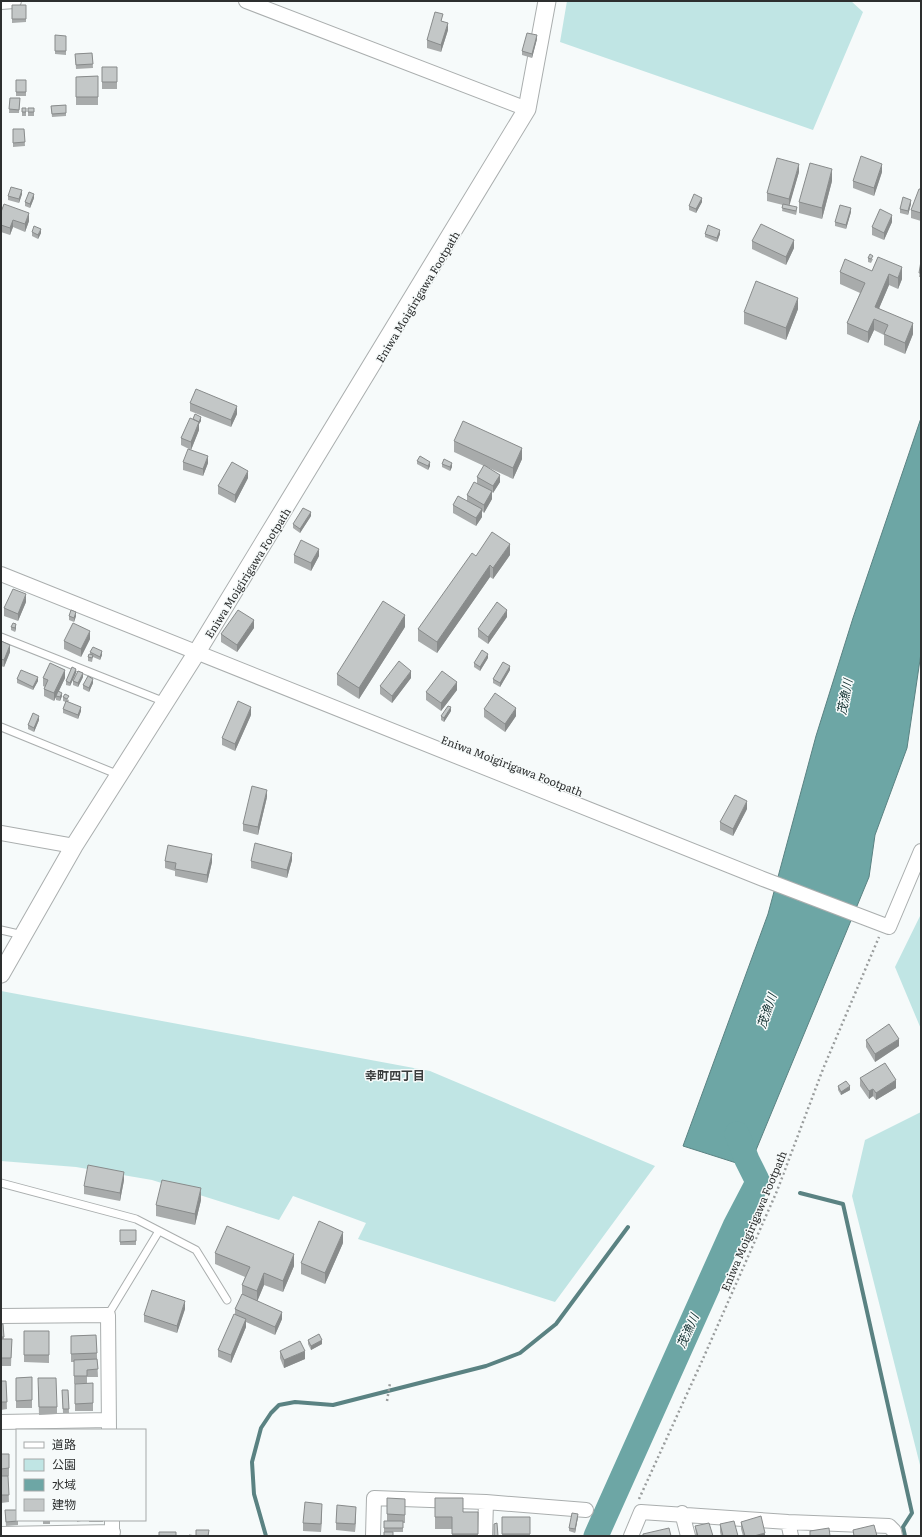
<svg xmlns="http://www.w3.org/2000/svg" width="922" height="1537" font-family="Literata,'Noto Sans JP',serif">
  <rect width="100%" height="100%" fill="#f6fafa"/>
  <!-- green -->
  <path fill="#c0e5e4" d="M567,1H851L863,12L813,130L560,42Z
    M921,914V1029L895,967Z
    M1,991L430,1071L655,1166L555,1302L358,1239L366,1223L293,1196L279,1220L152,1180L76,1167L1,1161Z
    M921,1112V1469L852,1196L865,1140Z"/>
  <!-- water -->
  <path fill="#6da6a5" stroke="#5a8282" d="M921,418V653L907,748L875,835L869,877L749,1167L683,1146L768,914L816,736L853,618Z"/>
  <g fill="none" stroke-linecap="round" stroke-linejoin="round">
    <!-- stream -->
    <path stroke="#5a8282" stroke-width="4" d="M800,1193L843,1204L912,1513L903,1527L905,1536
      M266,1536L254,1494L252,1462L261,1428L271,1413L279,1405L295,1402L333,1405L486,1366L520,1353L556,1324L628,1227"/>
    <!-- river -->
    <path stroke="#6da6a5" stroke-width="25" d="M596,1536L735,1226L758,1182L747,1160L737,1134"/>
    <defs>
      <path id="service" d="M1,637L165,702
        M1,727L119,775
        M1,930L23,935
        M1,1183L136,1219L196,1250L227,1300
        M108,1315L159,1231"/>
      <path id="minor" d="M246,1L527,109
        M1,2L14,1
        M1,574L763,879L889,927L921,851
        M1,833L74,846
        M1,1316L108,1315L109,1430
        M1,1422L109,1420
        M682,1513L688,1536
        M788,1522L791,1536
        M1,1534L113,1532
        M112,1536V1520
        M373,1536L374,1498L486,1502L586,1510
        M485,1536L486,1502
        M631,1536L641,1512L788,1522L889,1526L894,1531L895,1536"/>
      <path id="tertiary" d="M1,974L74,846L197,652L527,109L547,1"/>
    </defs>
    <!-- service casing -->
    <use href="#service" stroke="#aaaeae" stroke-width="9"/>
    <!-- minor casing -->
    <use href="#minor" stroke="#aaaeae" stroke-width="16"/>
    <!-- tertiary casing -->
    <use href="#tertiary" stroke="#aaaeae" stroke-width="19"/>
    <!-- path -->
    <path stroke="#999c9c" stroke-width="2.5" stroke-dasharray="2 3" stroke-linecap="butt" d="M387,1401L390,1383
      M639,1499L702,1361L777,1191L823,1069L879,937"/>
    <!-- service -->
    <use href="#service" stroke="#fff" stroke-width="7"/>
    <!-- minor -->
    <use href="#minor" stroke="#fff" stroke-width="14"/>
    <!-- tertiary -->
    <use href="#tertiary" stroke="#fff" stroke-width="17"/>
  </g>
  <!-- wall -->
  <path fill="#a8abab" d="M12,5H26V22L12,23Z
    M443,21L448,30L441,52L427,48V40Z
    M66,36V55L55,54V51Z
    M537,39L532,58L522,55V51Z
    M92,53L93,68L76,69L75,54Z
    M102,67H117V89H102Z
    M98,76V105H76V77Z
    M16,80H26V96H16Z
    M10,98H20L19,113H9Z
    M66,105V116L52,117L51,106Z
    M22,108H26V116H22Z
    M28,108H34V116H28Z
    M13,129H24L25,146L13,147Z
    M799,172L789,205L797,211L796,215L782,211L783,205L767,201V193Z
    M882,172L874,196L853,188V181Z
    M832,181L822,219L799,213V202Z
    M921,189V221L911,218V210Z
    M22,194L19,203L8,200V196Z
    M34,198L30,208L25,206V202Z
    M702,202L696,213L689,210V206Z
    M911,204L908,215L900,213V209Z
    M1,212L29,221L25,232L13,227L10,235L1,232Z
    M851,212L846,229L835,226V222Z
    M892,222L884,240L872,235V227Z
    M32,232L41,233L38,239L32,236Z
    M705,234H720L717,242L705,237Z
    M752,241L794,248L786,265L752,249Z
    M878,257L902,279L898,289L889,285L879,308L913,334L905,354L884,345V335L874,330L868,343L847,334V323L860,293L840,284V272L872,271Z
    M868,258L873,259L871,263L868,262Z
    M921,261V277H919Z
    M798,309L786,340L744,324V312Z
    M190,403L237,414L231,427L190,411Z
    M193,419L201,421L199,424V430L191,450L181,445V438Z
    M454,441L522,459L513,479L487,467L500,482L493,493L492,492V499L484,513L482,511V517L476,526L453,513V505L467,501V495L477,483V477L484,466L454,452Z
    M417,461L430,466L428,470L417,464Z
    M183,462L208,463L203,476L183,470Z
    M442,464L452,467L450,471L442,467Z
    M248,478L235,503L218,494V486Z
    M311,516L300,533L293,528V524Z
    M294,555L319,556L311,571L294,563Z
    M510,555L493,579L490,577L437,653L418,641V629L476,556Z
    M26,602L18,621L4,616V608Z
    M69,616H76L74,622L69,620Z
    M507,617L488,644L478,637V629Z
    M11,627L16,628L15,632L11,630Z
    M405,627L359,699L337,685V674Z
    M254,628L237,652L221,642V634Z
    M90,639L81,657L64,649V641Z
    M1,641L10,652L4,667L1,666Z
    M90,652L102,655L100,660L93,657L92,662L88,661V657L90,654Z
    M488,658L480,671L474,667V663Z
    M510,670L500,687L493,683V679Z
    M76,673L70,686L66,685V681Z
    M83,677L78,687L73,685V681Z
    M43,678H65L59,691L62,696L60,701L56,700V697L54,701L44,696V689L45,687L43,686Z
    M411,678L392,703L380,694V686Z
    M17,679L38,681L33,690L17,683Z
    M93,683L89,692L83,689V685Z
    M457,690L441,711L426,700V692Z
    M63,697L69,700L68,702L81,711L78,719L63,713V709L66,702L63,701Z
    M484,709L516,716L505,732L484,717Z
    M451,711L444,722L441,720V716Z
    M251,715L235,751L222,745V738Z
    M39,720L34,732L28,729V725Z
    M267,797L258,835L243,831V824Z
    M747,809L733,836L720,830V822Z
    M292,860L287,878L251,868V861Z
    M165,861L212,862L207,883L175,876V871L165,868Z
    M866,1040L899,1046L875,1062L866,1047Z
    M860,1078L896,1088L876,1100L873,1096L869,1099L860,1086Z
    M838,1086L850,1090L841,1095L838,1090Z
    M124,1180L120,1201L84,1194V1186Z
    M201,1200L195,1225L156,1216V1205Z
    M120,1230H136V1245H120Z
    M343,1243L325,1284L301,1274V1263Z
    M215,1253L294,1266L283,1292L264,1285L257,1301L282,1319L275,1335L246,1322V1327L231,1363L218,1357V1350L235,1315V1309L242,1295V1285L245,1277L215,1264Z
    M185,1309L177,1333L144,1322V1315Z
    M1,1324H3L4,1339H12L11,1366H1Z
    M24,1331H49V1363L24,1362Z
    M96,1335L98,1377H87V1383L74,1384V1362H71V1336Z
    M308,1340L322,1344L311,1350L308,1344Z
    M280,1351L305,1359L284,1368L280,1358Z
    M32,1377V1408H16V1378Z
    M1,1381H6L7,1409L1,1410Z
    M93,1383V1411H75V1384Z
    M38,1386L57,1407V1414L39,1415Z
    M62,1390H68L69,1413H63Z
    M1,1454H9V1476H8L9,1502L1,1503Z
    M435,1498L463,1512H478V1536H452V1529H435Z
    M405,1499V1523H403V1532H393L384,1536V1521H387V1514Z
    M322,1511L321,1532L303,1531V1523Z
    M5,1514L18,1520V1525L6,1526Z
    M356,1514L355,1532L336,1530V1523Z
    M502,1517H530V1536H502Z
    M578,1517L575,1533L569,1531V1528Z
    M43,1520H50V1524H43Z
    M77,1520H81V1521L77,1522Z
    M89,1520H103V1522H89Z
    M741,1522L765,1536H743L741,1529Z
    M720,1524L738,1536H721L720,1532Z
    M695,1526L713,1536H696Z"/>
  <!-- shaded-wall -->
  <path fill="#888b8b" d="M448,23V30L441,52V45Z
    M537,35V39L532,58V54Z
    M799,164V172L789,207V199Z
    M882,164V172L874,196V188Z
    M832,169V181L822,219V208Z
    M22,190V194L19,203V199Z
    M34,194V198L30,208V204Z
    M702,198V202L696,213V209Z
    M911,200V204L908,215V211Z
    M851,208V212L846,229V225Z
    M29,213V221L25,232V224Z
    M892,215V222L884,240V233Z
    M13,220V227L10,235V228Z
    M41,229V233L38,239V235Z
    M720,230V234L717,242V238Z
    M794,240V248L786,265V257Z
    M902,267V279L898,289V278Z
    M889,274V285L875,318V307Z
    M798,298V309L786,340V328Z
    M874,319V330L868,343V332Z
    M913,323V334L905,354V343Z
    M237,406V414L231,427V420Z
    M201,417V421L199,424V430L191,450V442Z
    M522,448V459L513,479V468Z
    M208,456V463L203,476V469Z
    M430,462V466L428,470V466Z
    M452,463V467L450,471V467Z
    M248,471V478L235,503V495Z
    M500,475V482L493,493V486Z
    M492,491V499L484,513V505Z
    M482,509V517L476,526V518Z
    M311,512V516L300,533V529Z
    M510,544V555L493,579V568Z
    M319,549V556L311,571V563Z
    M490,565V577L437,653V642Z
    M26,594V602L18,621V614Z
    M507,610V617L488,644V637Z
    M76,612V616L74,622V618Z
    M405,615V627L359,699V688Z
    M254,620V628L237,652V645Z
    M16,624V628L15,632V628Z
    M90,631V639L81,657V649Z
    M10,645V652L4,667V660Z
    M102,651V655L100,660V657Z
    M488,654V658L480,671V667Z
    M510,666V670L500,687V683Z
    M76,669V673L70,686V683Z
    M65,670V678L54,701V693Z
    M411,671V678L392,703V696Z
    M83,673V677L78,687V683Z
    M38,677V681L33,690V687Z
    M93,679V683L89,692V688Z
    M457,682V690L441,711V703Z
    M62,693V696L60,701V697Z
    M81,707V711L78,719V715Z
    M251,707V715L235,751V744Z
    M451,707V711L444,722V718Z
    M516,708V716L505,732V724Z
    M39,716V720L34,732V728Z
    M267,790V797L258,835V827Z
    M747,801V809L733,836V829Z
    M292,853V860L287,878V870Z
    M212,854V862L207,883V875Z
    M899,1039V1046L875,1062V1054Z
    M896,1080V1088L876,1100V1093Z
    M850,1086V1090L841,1095V1092Z
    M873,1089V1096L869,1099V1091Z
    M124,1172V1180L120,1201V1193Z
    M201,1188V1200L195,1225V1214Z
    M343,1232V1243L325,1284V1273Z
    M294,1254V1266L283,1292V1281Z
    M264,1273V1285L257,1302V1291Z
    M185,1301V1309L177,1333V1326Z
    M282,1312V1319L275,1335V1327Z
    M246,1319V1327L231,1363V1355Z
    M322,1340V1344L311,1350V1346Z
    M305,1351V1359L284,1368V1360Z
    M322,1504V1511L321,1532V1524Z
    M356,1507V1514L355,1532V1524Z
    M578,1514V1517L575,1533V1529Z
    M765,1533V1536H754Z"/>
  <!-- building -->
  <path fill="#c3c7c7" stroke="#888b8b" d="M12,5H26V19H12Z
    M435,12L443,14L441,21L448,23L441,45L427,40Z
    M527,33L537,35L532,54L522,51Z
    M55,35L66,36V51H55Z
    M92,53L93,64L76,65L75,54Z
    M102,67H117V82H102Z
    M98,76V97H76V77Z
    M16,80H26V92H16Z
    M10,98H20L19,110L9,109Z
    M66,105V113L52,114L51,106Z
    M22,108H26V112H22Z
    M28,108H34V112H28Z
    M13,129H24L25,142L13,143Z
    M861,156L882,164L874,188L853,181Z
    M777,158L799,164L789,199L767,193Z
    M810,163L832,169L822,208L799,202Z
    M11,187L22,190L19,199L8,196Z
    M919,189H921V213L911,210Z
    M29,192L34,194L30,204L25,202Z
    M694,194L702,198L696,209L689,206Z
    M903,197L911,200L908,211L900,209Z
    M4,204L29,213L25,224L13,220L10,228L1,225V212Z
    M783,204L797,207L796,211L782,208Z
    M840,205L851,208L846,225L835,222Z
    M880,209L892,215L884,233L872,227Z
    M761,224L794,240L786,257L752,241Z
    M708,225L720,230L717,238L705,234Z
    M34,226L41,229L38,235L32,232Z
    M870,254L873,256L871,259L868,258Z
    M878,257L902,267L898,278L889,274L875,307L913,323L905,343L884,334L888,325L874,319L868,332L847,323L865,283L840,272L845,259L872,271Z
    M921,261V273H919Z
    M756,281L798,298L786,328L744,312Z
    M196,389L237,406L231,420L190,403Z
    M195,414L201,417L199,422L193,419Z
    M190,418L199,422L191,442L181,438Z
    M463,421L522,448L513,468L454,441Z
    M188,449L208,456L203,469L183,462Z
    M420,456L430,462L428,466L417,461Z
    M444,459L452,463L450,467L442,464Z
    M232,462L248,471L235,495L218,486Z
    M484,465L500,475L493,486L477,477Z
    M474,482L492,491L484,505L467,495Z
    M458,496L482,509L476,518L453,505Z
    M303,508L311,512L300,529L293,524Z
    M492,532L510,544L493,568L490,565L437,642L418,629L472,553L476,556Z
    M301,540L319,549L311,563L294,555Z
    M13,589L26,594L18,614L4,608Z
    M383,601L405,615L359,688L337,674Z
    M497,602L507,610L488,637L478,629Z
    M71,610L76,612L74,618L69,616Z
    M238,610L254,620L237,645L221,634Z
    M13,623L16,624L15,628L11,627Z
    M73,623L90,631L81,649L64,641Z
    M1,641L10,645L4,660L1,659Z
    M93,647L102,651L100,657L90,652Z
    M482,650L488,654L480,667L474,663Z
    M89,654L93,655L92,658L88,657Z
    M399,661L411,671L392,696L380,686Z
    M503,662L510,666L500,683L493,679Z
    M50,663L65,670L54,693L44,689L48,680L43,678Z
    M72,667L76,669L70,683L66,681Z
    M21,670L38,677L33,687L17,679Z
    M78,671L83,673L78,683L73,681Z
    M442,671L457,682L441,703L426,692Z
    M88,676L93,679L89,688L83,685Z
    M58,691L62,693L60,697L56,696Z
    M495,693L516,708L505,724L484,709Z
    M65,694L69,696L67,699L63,697Z
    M66,701L81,707L78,715L63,709Z
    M238,701L251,707L235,744L222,738Z
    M448,706L451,707L444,718L441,716Z
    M33,713L39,716L34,728L28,725Z
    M252,786L267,790L258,827L243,824Z
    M735,795L747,801L733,829L720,822Z
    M255,843L292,853L287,870L251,861Z
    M168,845L212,854L207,875L175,869L176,863L165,861Z
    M889,1024L899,1039L875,1054L866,1040Z
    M885,1063L896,1080L876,1093L873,1089L869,1091L860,1078Z
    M846,1081L850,1086L841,1092L838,1086Z
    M88,1165L124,1172L120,1193L84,1186Z
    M162,1180L201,1188L195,1214L156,1205Z
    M319,1221L343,1232L325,1273L301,1263Z
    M227,1226L294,1254L283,1281L264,1273L257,1291L242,1285L250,1267L215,1253Z
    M120,1230H136V1241L120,1242Z
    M152,1290L185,1301L177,1326L144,1315Z
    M242,1294L282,1312L275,1327L235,1309Z
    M234,1314L246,1319L231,1355L218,1350Z
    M1,1324H3L4,1337H1Z
    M24,1331H49V1355H24Z
    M319,1334L322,1340L311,1346L308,1340Z
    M96,1335L97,1353L71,1354V1336Z
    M1,1339H12L11,1358H1Z
    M300,1341L305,1351L284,1360L280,1351Z
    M97,1359L98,1369L87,1370V1376H74V1360Z
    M32,1377V1400L16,1401V1378Z
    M38,1378H56L57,1407H39Z
    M1,1381H6L7,1402H1Z
    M93,1383V1403L75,1404V1384Z
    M62,1390H68L69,1409H63Z
    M1,1454H9V1468L1,1469Z
    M1,1476H8L9,1495H1Z
    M387,1498L405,1499V1515L387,1514Z
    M435,1498H463V1512H478V1534H452V1517H435Z
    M305,1502L322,1504L321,1524L303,1523Z
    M337,1505L356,1507L355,1524L336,1523Z
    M5,1510H17V1520H18V1521L6,1522Z
    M572,1513L578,1514L575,1529L569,1528Z
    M761,1516L765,1533L754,1536H745L741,1522Z
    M502,1517H530V1534H502Z
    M384,1521H403V1528H384Z
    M734,1521L738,1536H723L720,1524Z
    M497,1523L498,1536H494V1524Z
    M709,1523L713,1536H698L695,1526Z
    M874,1525L877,1536H854L853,1530Z
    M669,1528L671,1536H643V1534Z
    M829,1528L830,1536H810V1531Z
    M196,1530H209L208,1536H189V1535L196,1536Z
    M159,1532H176V1536H159Z
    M384,1532H393V1536H384Z"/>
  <g text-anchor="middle" stroke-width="3" stroke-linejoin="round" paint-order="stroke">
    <!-- street labels -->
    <g font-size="11" fill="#2d2f2f" stroke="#f6fafa">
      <text transform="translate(418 297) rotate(-59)" y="4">Eniwa Moigirigawa Footpath</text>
      <text transform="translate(248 573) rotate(-58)" y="4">Eniwa Moigirigawa Footpath</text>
      <text transform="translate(512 766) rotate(21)" y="4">Eniwa Moigirigawa Footpath</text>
      <text transform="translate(754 1221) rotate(-67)" y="4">Eniwa Moigirigawa Footpath</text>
    </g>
    <!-- water labels -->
    <g font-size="12" font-style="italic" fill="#123030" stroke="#f6fafa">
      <text transform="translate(845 697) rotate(-79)" y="4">茂漁川</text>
      <text transform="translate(767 1011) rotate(-71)" y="4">茂漁川</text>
      <text transform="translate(688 1331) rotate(-66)" y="4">茂漁川</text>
    </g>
    <!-- neighbourhood labels -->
    <g font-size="12" font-weight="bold" fill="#3a3d3d" stroke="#f6fafa">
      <text x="395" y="1080">幸町四丁目</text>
    </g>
  </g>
  <!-- border -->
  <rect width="922" height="1537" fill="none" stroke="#2d2f2f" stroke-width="4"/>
  <!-- legend -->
  <rect x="16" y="1429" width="130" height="92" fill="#f6fafa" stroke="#a6a9a9"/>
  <rect x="24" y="1442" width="20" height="6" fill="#ffffff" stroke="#a6a9a9"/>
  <text x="52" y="1449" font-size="12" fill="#2d2f2f">道路</text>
  <rect x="24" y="1459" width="20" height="12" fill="#c0e5e4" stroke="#a6a9a9"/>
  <text x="52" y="1469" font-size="12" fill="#2d2f2f">公園</text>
  <rect x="24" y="1479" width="20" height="12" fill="#6da6a5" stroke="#a6a9a9"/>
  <text x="52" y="1489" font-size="12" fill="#2d2f2f">水域</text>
  <rect x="24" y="1499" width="20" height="12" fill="#c3c7c7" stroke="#a6a9a9"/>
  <text x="52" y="1509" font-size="12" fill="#2d2f2f">建物</text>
</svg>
